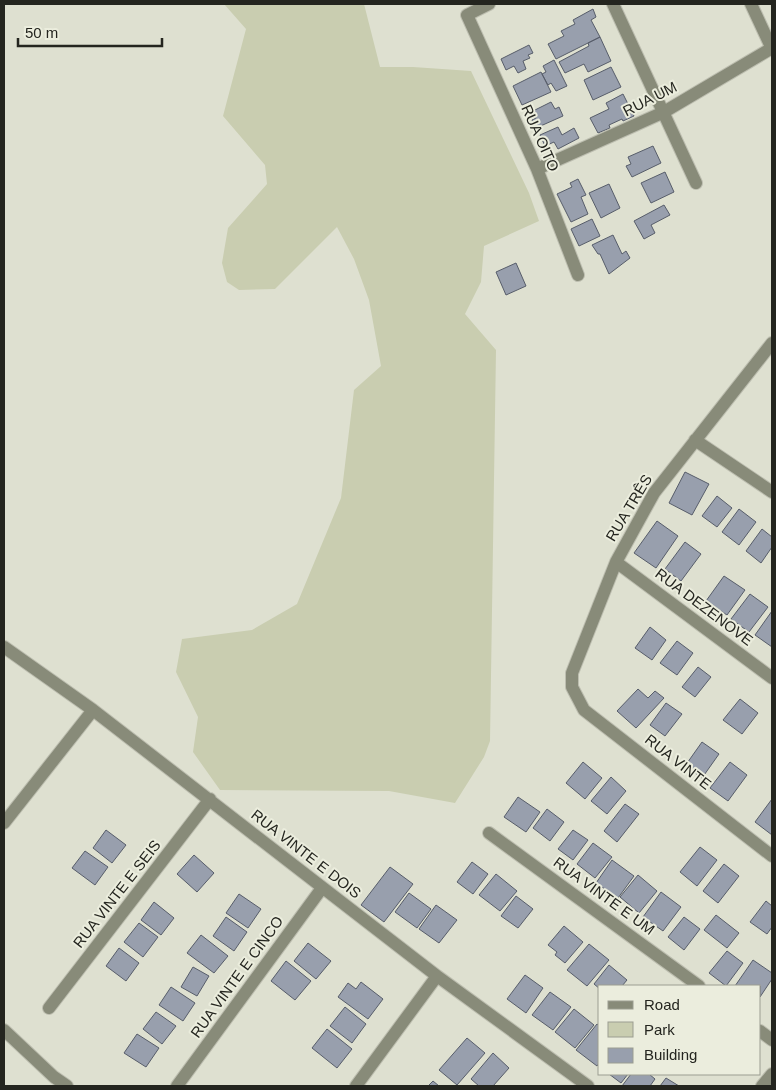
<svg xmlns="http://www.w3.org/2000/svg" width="776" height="1090" font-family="Helvetica,sans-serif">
  <rect width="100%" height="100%" fill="#dee0d0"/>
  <!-- green -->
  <path fill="#c9cdb0" d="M224,4H364L380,67H413L471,71L529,193L539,221L484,246L481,282L465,314L496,350L490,741L484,757L455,803L389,791L220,790L193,752L198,717L176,672L182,639L252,630L297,604L341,498L354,390L381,366L369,300L354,259L337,227L275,289L239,290L227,282L222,263L228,228L267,184L265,165L223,116L246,29Z"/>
  <!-- building -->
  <path fill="#989fad" stroke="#575d6a" d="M593,9L596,17L591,20L600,37L556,59L548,44L564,36L561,31L575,24L573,20Z
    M600,37L611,61L588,72L584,64L565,73L559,62L589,46L588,43Z
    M529,45L533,53L528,55L530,58L523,61L526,69L518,73L514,66L506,70L501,59Z
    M554,60L567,86L556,91L551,83L548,85L542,74L546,72L543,66Z
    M611,67L621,87L593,100L584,80Z
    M541,72L551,92L522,105L513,86Z
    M623,94L634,116L623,121L622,119L609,125L610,128L598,133L590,118L609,109L606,103Z
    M551,102L555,109L559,107L563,116L536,128L532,120L536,118L533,111Z
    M558,127L562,135L574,128L579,138L558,149L554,142L545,146L540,135Z
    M653,146L661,163L632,177L626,166L631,164L628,157Z
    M665,172L674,192L651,203L641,183Z
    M578,179L586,195L581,197L588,214L571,222L557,194L572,187L570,183Z
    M609,184L620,208L601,218L589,193Z
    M664,205L670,215L651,225L655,233L644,239L634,221Z
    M592,219L600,236L579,246L571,229Z
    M613,235L622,254L626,251L630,258L609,274L600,254H598L592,245Z
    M516,263L526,286L506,295L496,272Z
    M685,472L709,484L692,515L669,503Z
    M717,496L732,508L717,527L702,516Z
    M739,509L756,522L739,545L722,532Z
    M657,521L678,536L656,568L634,553Z
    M762,529L772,537V547L761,563L746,551Z
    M685,542L701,554L681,581L665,569Z
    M724,576L745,590L727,615L706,601Z
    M750,594L768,607L749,632L731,619Z
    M772,611V647L755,635Z
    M650,627L666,640L652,660L635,648Z
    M677,641L693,653L677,675L660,663Z
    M698,667L711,677L695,697L682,687Z
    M638,689L648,698L655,691L664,698L636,728L617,711Z
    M740,699L758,713L742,734L723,720Z
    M666,703L682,714L665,736L650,725Z
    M702,742L719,754L702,778L685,766Z
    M583,762L602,778L585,799L566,783Z
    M730,762L747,775L728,801L710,788Z
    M611,777L626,791L607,814L591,801Z
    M518,797L540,812L526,832L504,817Z
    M772,799V835L755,822Z
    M625,804L639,814L617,842L604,831Z
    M547,809L564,822L550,841L533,828Z
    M106,830L126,845L112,863L93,848Z
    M573,830L588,840L573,860L558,849Z
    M593,843L612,857L595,878L577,864Z
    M700,847L717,860L697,886L680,872Z
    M85,851L108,867L95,885L72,868Z
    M194,855L214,873L197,892L177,874Z
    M612,860L634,876L618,898L596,883Z
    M472,862L488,874L473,894L457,882Z
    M724,864L739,876L718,903L703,891Z
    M390,867L413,884L384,922L361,905Z
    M496,874L517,891L500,911L479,895Z
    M638,875L657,891L639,913L620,897Z
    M661,892L681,907L663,931L643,917Z
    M409,893L431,909L417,928L395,912Z
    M239,894L261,909L248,928L226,913Z
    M516,896L533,909L518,928L501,916Z
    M766,901L772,906V927L767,934L750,922Z
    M154,902L174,918L161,935L141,920Z
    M436,905L457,920L439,943L419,929Z
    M716,915L739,933L727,948L704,930Z
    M226,917L247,932L234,951L213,936Z
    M684,917L700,929L684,950L668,937Z
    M139,923L158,937L143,957L124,942Z
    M564,926L583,942L565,963L555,955L557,952L548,945Z
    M201,935L228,956L214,973L187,953Z
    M308,943L331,961L316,979L294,961Z
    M589,944L609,960L587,986L567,970Z
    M119,948L139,963L126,981L106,966Z
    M727,951L743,963L726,986L709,973Z
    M753,960L772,973V979L760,997V986H735Z
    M286,961L311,981L295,1000L271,981Z
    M609,965L627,980L622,986H600V989L594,984Z
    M193,967L209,976L197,996L181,987Z
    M525,975L543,988L526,1013L507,999Z
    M361,982L383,999L368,1019L338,997L348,983L356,989Z
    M171,987L195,1003L183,1021L159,1005Z
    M550,992L571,1007L553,1030L532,1015Z
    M345,1007L366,1024L352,1043L330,1026Z
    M574,1009L594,1025L575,1048L555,1032Z
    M156,1012L176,1026L162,1044L143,1029Z
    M597,1024L600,1026V1062L597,1066L576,1050Z
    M327,1029L352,1049L337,1068L312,1048Z
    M137,1034L159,1048L146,1067L124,1053Z
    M467,1038L485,1053L457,1085L439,1070Z
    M493,1053L509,1068L493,1086H479L471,1079Z
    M609,1074H628L621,1083Z
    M631,1074H649L655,1079L650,1086H622Z
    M666,1078L679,1086H660Z
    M433,1081L439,1086H428Z"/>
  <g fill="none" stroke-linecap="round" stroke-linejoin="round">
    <defs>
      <path id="minor" d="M489,4L467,15L537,169L578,275
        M613,4L696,183
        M751,4L772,49
        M537,169L664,112L772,48
        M772,343L654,493L616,562L572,673V687L584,710L772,856
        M695,440L772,492
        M616,562L772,678
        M4,647L93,710L437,976L588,1086
        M4,823L93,710
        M489,833L699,986
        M49,1008L210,799
        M4,1030L54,1077L67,1086
        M760,1031L772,1040
        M177,1086L322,888
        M356,1086L437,976
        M762,1086L772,1074"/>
    </defs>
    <!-- minor casing -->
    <use href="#minor" stroke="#bdbeb0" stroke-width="14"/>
    <!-- minor -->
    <use href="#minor" stroke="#888b79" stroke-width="12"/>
  </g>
  <g text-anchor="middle" stroke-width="4" stroke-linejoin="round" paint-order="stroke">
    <!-- street labels -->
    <g font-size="15" fill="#24251f" stroke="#ebeddd">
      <text transform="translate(650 99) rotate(-27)" y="5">RUA UM</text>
      <text transform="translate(540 138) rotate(66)" y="5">RUA OITO</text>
      <text transform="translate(629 508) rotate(-59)" y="5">RUA TRÊS</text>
      <text transform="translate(704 607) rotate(37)" y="5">RUA DEZENOVE</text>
      <text transform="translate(678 762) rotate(38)" y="5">RUA VINTE</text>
      <text transform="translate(306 854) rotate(38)" y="5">RUA VINTE E DOIS</text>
      <text transform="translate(117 894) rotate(-52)" y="5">RUA VINTE E SEIS</text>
      <text transform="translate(604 896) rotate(36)" y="5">RUA VINTE E UM</text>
      <text transform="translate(237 977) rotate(-54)" y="5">RUA VINTE E CINCO</text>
    </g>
  </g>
  <!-- border -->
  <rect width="776" height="1090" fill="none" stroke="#24251f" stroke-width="10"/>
  <!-- legend -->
  <rect x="598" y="985" width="162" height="90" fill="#ebeddd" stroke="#9b9d91"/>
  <rect x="608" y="1001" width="25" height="8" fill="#888b79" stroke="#9b9d91"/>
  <text x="644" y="1010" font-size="15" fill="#24251f">Road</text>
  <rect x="608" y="1022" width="25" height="15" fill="#c9cdb0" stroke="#9b9d91"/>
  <text x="644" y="1035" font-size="15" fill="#24251f">Park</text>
  <rect x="608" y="1048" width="25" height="15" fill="#989fad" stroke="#9b9d91"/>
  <text x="644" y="1060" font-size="15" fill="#24251f">Building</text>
  <!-- scale -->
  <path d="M18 38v8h144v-8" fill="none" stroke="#24251f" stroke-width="2.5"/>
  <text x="25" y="38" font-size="15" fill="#24251f" stroke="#ebeddd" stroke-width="4" paint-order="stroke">50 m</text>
</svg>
